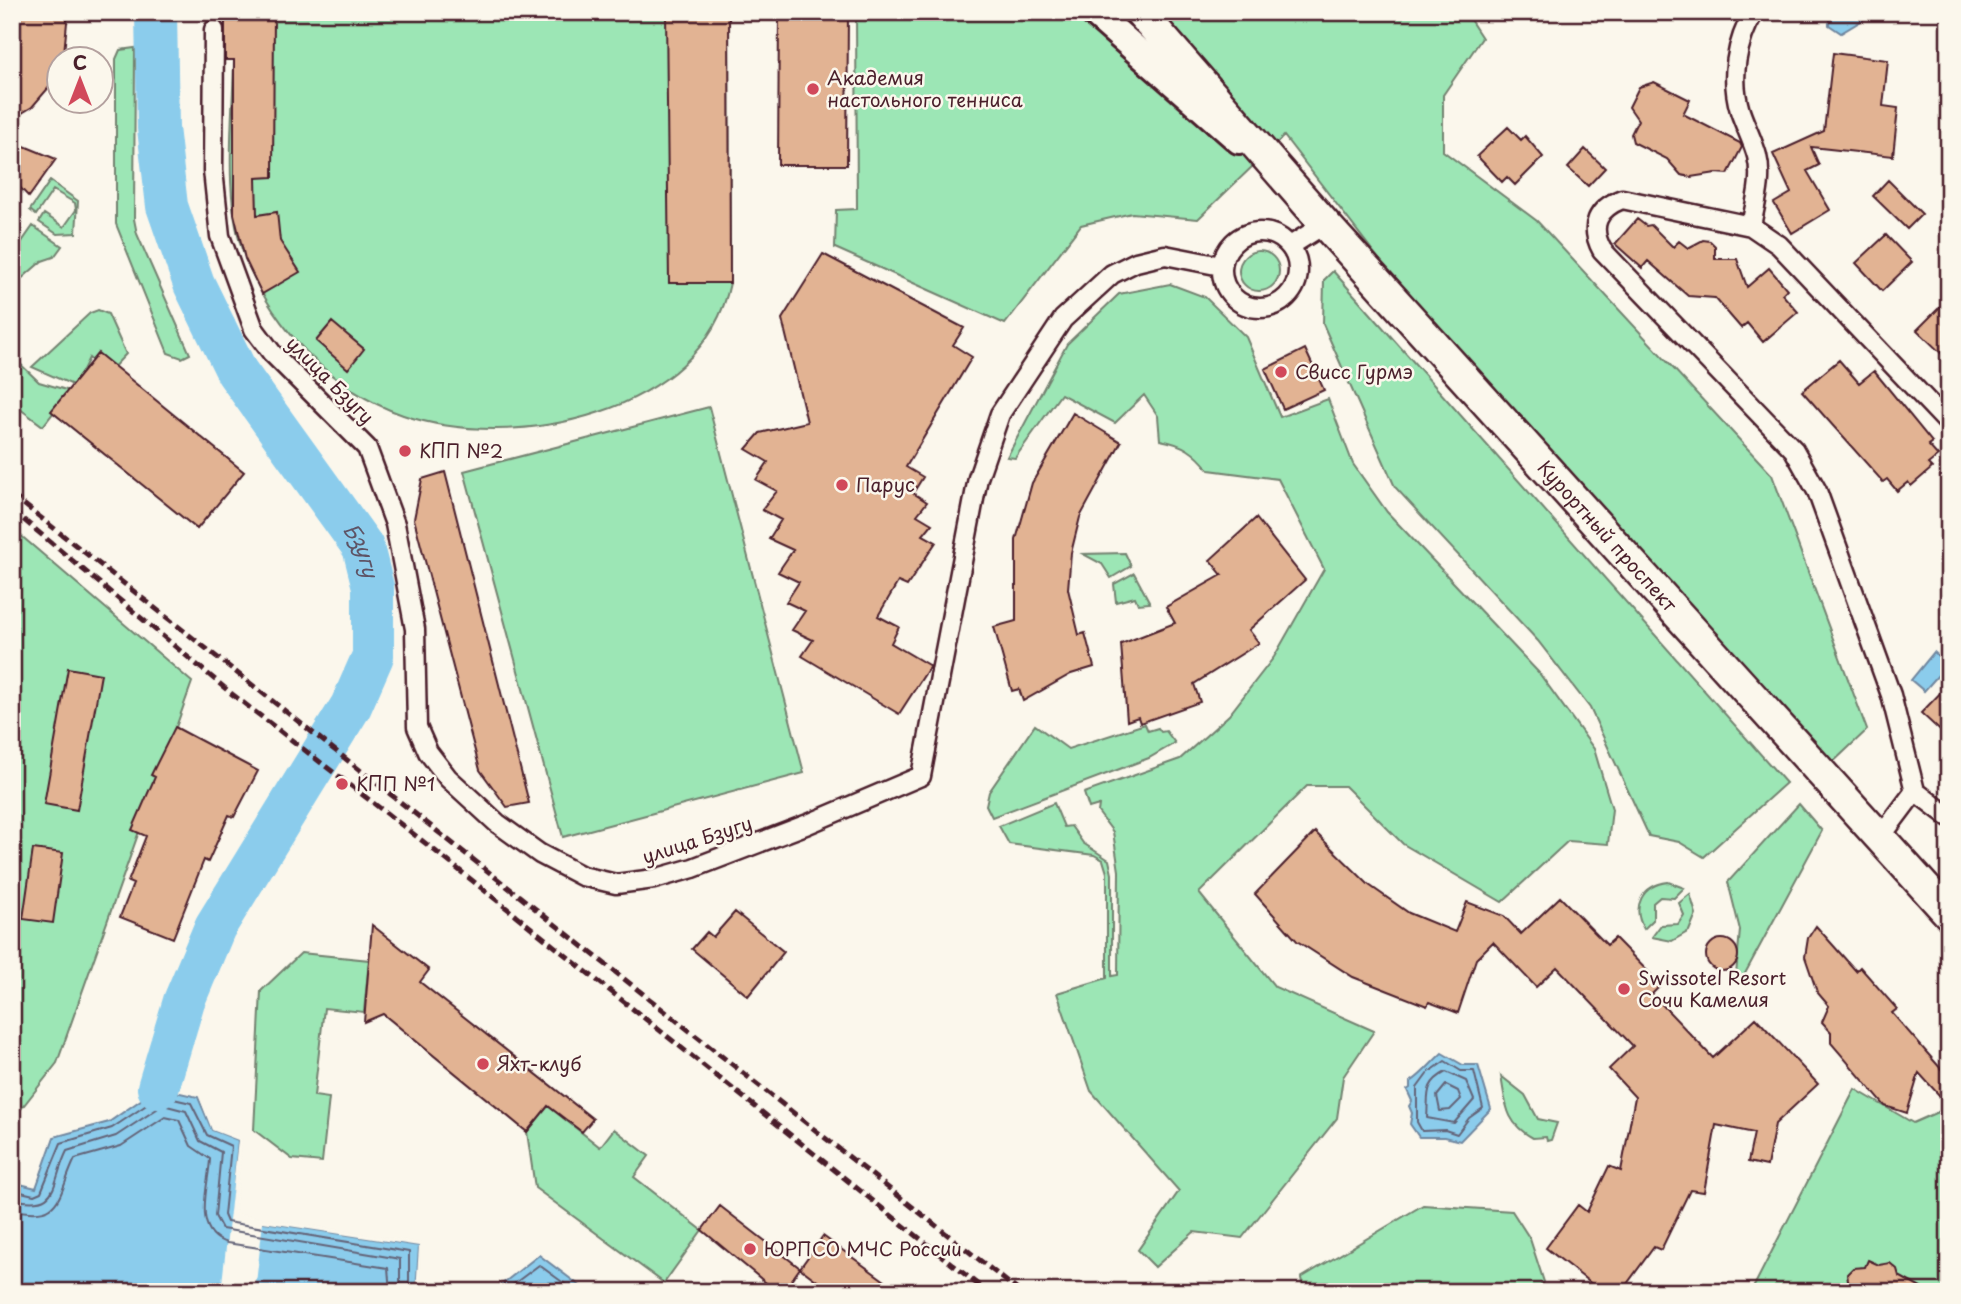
<svg xmlns="http://www.w3.org/2000/svg" width="1961" height="1304" font-family="'Playpen Sans',sans-serif">
  <rect width="100%" height="100%" fill="#fbf7ec"/>
  <filter id="ink" filterUnits="userSpaceOnUse"><feTurbulence type="fractalNoise" baseFrequency=".0143" numOctaves="2"/><feDisplacementMap in="SourceGraphic" scale="14" xChannelSelector="R" yChannelSelector="G"/><feConvolveMatrix kernelMatrix="1 2 1 2 8 2 1 2 1" color-interpolation-filters="sRGB"/></filter>
  <g filter="url(#ink)">
    <!-- green -->
    <path fill="#9ce6b5" stroke="#738270" stroke-width="2" d="M225,12H729L730,283C703,415 513,453 403,415C331,390 275,329 246,260C222,203 233,121 234,60H225Z
      M856,12H1465L1482,38L1443,95V151L1537,221L1772,475L1867,730L1829,766L1429,324L1284,136L1198,219L1132,213L1081,225L1005,324L835,248L836,210L857,209Z
      M135,48L134,219L137,234L190,354L182,358L168,353L116,224V59L120,50Z
      M50,181L78,201L76,233L57,234L39,222L44,214L64,227L76,210L75,203L53,190L36,215L30,210Z
      M33,226L62,246L54,257L42,261L12,287V256Z
      M1239 271a20 20 0 1 1 40 0a20 20 0 1 1-40 0Z
      M1333,271L1786,783L1704,857L1679,842L1649,836L1590,708L1538,641L1395,487L1323,324L1324,280Z
      M1170,284L1205,297L1246,337L1280,417L1328,399L1353,464L1387,512L1539,673L1594,749L1612,809L1608,844L1568,841L1502,902L1403,844L1345,786H1307L1199,893L1275,987L1374,1031L1343,1077L1337,1118L1242,1238L1194,1232L1155,1267L1138,1250L1179,1191L1091,1091L1057,993L1107,978V873L1103,860L1094,855L1009,844L999,826L1054,803L1064,827L1071,826L1083,843L1109,860L1112,874V976L1118,975L1119,871L1113,832L1098,812L1099,805L1089,808L1084,793L1180,759L1229,715L1274,657L1324,569L1278,479L1209,470C1195,452 1183,444 1160,440L1158,416L1144,395L1115,423L1061,394L1015,458L1007,457L1067,344L1119,294Z
      M98,310L108,314L126,354L106,375L89,358L75,386L32,367L90,313Z
      M12,356L39,382L70,391L43,426L12,403Z
      M709,407L804,773L563,837L464,471Z
      M12,528L192,682L57,1063L21,1109L12,1107Z
      M1125,553L1131,566L1111,578L1102,564L1083,554Z
      M1134,573L1150,603L1138,604L1135,597L1116,602L1114,584Z
      M1145,724L1148,731L1158,728L1161,732L1166,731L1175,743L1149,758L992,817L986,805L989,792L1035,725L1068,749Z
      M1799,804L1822,831L1741,981L1736,975L1740,930L1728,882Z
      M1668,882L1684,888L1674,898L1660,897L1653,903V920L1644,929C1631,907 1642,885 1668,882Z
      M1690,894L1696,914L1689,931L1672,941L1652,937L1661,925L1678,924L1684,915L1679,903Z
      M301,953L369,960L364,1012L324,1008L314,1096L329,1098L322,1162L292,1159L254,1130L261,991Z
      M1501,1076L1525,1095L1538,1119L1557,1123L1551,1140L1547,1141L1546,1137L1533,1138C1505,1123 1506,1104 1501,1076Z
      M1855,1089L1913,1123L1949,1107V1292H1751Z
      M548,1106L600,1147L614,1129L649,1156L634,1177L702,1230L664,1283L535,1188L527,1132Z
      M1423,1205L1512,1211L1530,1239L1544,1282L1535,1292H1304L1301,1278Z"/>
    <!-- water -->
    <path fill="#8bccec" stroke="#71879f" stroke-width="2" d="M1829,12H1876L1841,33L1829,25Z
      M1934,652L1948,664L1924,691L1911,680Z
      M1442,1053L1463,1065H1478L1491,1109L1460,1141L1444,1137H1419L1410,1124L1412,1113L1409,1106L1412,1101L1407,1090L1410,1088V1082C1418,1079 1433,1061 1442,1053Z
      M158,1088L198,1097L212,1130L238,1140L231,1217L419,1246L416,1292H12V1182L36,1188L54,1137L109,1122Z
      M539,1255L588,1292H492Z"/>
    <!-- pier -->
    <path fill="#fbf7ec" d="M198,1094L214,1127L242,1139L235,1214L420,1243V1292H416L419,1246L263,1222L255,1292H221L238,1140L212,1130Z"/>
    <g fill="none" stroke-linecap="round" stroke-linejoin="round">
      <!-- shore -->
      <path stroke="#646478" stroke-width="2" d="M1445,1061L1461,1071H1474L1483,1108L1469,1118L1457,1134L1445,1130L1422,1131L1417,1122V1088L1428,1073Z
        M1446,1072L1466,1081L1474,1100L1454,1123L1427,1118C1429,1096 1423,1084 1446,1072Z
        M1446,1085L1458,1091L1461,1099L1450,1110L1440,1111L1437,1096Z
        M12,1190L34,1195L41,1192L61,1143L112,1128L160,1096L191,1103L207,1135L231,1146L224,1215L227,1222L409,1252V1292
        M12,1199C61,1210 50,1185 67,1151L116,1136L163,1105L186,1111L200,1141L221,1152L215,1216L222,1229L400,1259V1292
        M12,1209C63,1222 57,1196 75,1159L121,1146L165,1117L179,1120L191,1146L210,1159C209,1186 191,1232 227,1243L388,1268L390,1292
        M503,1292L539,1265L576,1292"/>
      <!-- river -->
      <path stroke="#8bccec" stroke-width="42" id="s1" d="M156,12L158,128L167,206L194,284L237,372L363,547L373,587V656L351,706L215,927L184,1001L158,1088"/>
    </g>
    <!-- building -->
    <path fill="#e2b393" stroke="#4a1f2b" stroke-width="2" d="M12,12H68L64,53L57,78L32,107L12,119Z
      M225,12H274L273,177L256,178L257,215L277,212L280,241L300,272L262,294L245,259L234,214V60H225Z
      M666,12H729L730,283H669Z
      M779,12H848L847,165H778Z
      M1833,53L1888,60L1883,106L1898,108L1893,156L1811,147L1819,165L1807,171L1830,210L1792,233L1774,203L1791,193L1773,154L1824,131Z
      M1654,82L1690,100L1683,114L1740,143L1742,147L1728,174L1716,173L1691,177L1681,175L1667,159L1633,142L1631,134L1638,120L1629,107L1639,87Z
      M1508,127L1521,140L1525,136L1543,157L1515,185L1507,177L1502,182L1477,156Z
      M12,141L56,159L29,197L12,179Z
      M1585,149L1605,168L1588,186L1568,168Z
      M1888,180L1922,214L1907,229L1873,196Z
      M1637,219L1646,226L1651,225L1673,247L1679,241L1688,248L1703,240L1710,241L1715,246V259H1737L1747,287L1769,268L1787,289L1782,294L1798,312L1763,342L1747,323L1741,328L1715,298L1688,296L1648,261L1642,268L1615,244Z
      M1886,235L1912,262L1882,291L1856,263Z
      M823,254L964,328L953,345L972,357L906,467L923,477L913,493L927,502L917,515L932,524L923,535L936,542L907,586L898,582L878,616L899,627L891,643L930,666L899,714L802,656L813,640L792,630L805,611L786,602L799,582L778,572L793,550L769,539L781,520L762,510L777,491L756,480L768,462L746,449L760,433L807,422L782,319Z
      M1949,298V361L1917,330Z
      M332,322L364,349L348,369L316,341Z
      M1305,349L1324,390L1283,409L1265,369Z
      M98,353L244,472L197,529L51,411Z
      M1839,360L1859,383L1874,371L1932,442L1928,445L1938,456L1928,464L1932,468L1911,486L1908,482L1897,491L1887,479L1883,482L1802,391Z
      M1073,413L1121,442L1080,517L1071,553L1068,589L1079,635L1085,633L1094,667L1071,674L1023,701L1019,689L1012,691L994,627L1016,621V540L1032,483Z
      M445,472L529,803L507,807L480,770L414,519L422,479Z
      M1256,518L1305,580L1249,630L1259,643L1194,684L1200,702L1140,723L1138,717L1127,721L1121,644L1175,623L1166,607L1222,575L1210,560Z
      M68,668L101,674L77,810L44,804Z
      M1949,684V739L1921,713Z
      M175,727L258,771L234,817L229,815L208,862L204,860L173,938L120,917L133,884L128,882L146,836L132,830L155,777L151,775Z
      M1315,832L1369,885L1409,913L1455,932L1467,902L1504,916L1521,934L1560,897L1607,945L1615,938L1661,985L1652,994L1713,1058L1756,1018L1818,1084L1775,1124L1767,1166L1748,1162L1754,1133L1716,1125L1704,1192L1690,1190L1661,1250L1654,1247L1621,1292H1602L1546,1248L1578,1205L1587,1212L1609,1166L1621,1171L1635,1097L1609,1069L1633,1046L1557,967L1536,987L1493,942L1476,959L1458,1013L1429,1002L1427,1006L1353,977L1297,941L1255,894Z
      M33,849L63,853L53,923L23,919Z
      M735,912L784,952L748,996L692,949L707,932L713,937Z
      M372,925L429,970L420,982L593,1119L582,1132L548,1106L527,1132L383,1014L364,1022Z
      M1816,926L1856,971L1860,967L1897,1009L1892,1013L1949,1078V1106L1919,1073L1907,1113L1885,1106L1831,1043V1032L1822,1022L1829,1006L1817,992L1805,957L1808,938Z
      M1706 955a16 16 0 1 1 32 0a16 16 0 1 1-32 0Z
      M720,1206L800,1268L783,1292H777L702,1230Z
      M823,1236L900,1292H832L800,1268Z
      M1868,1260L1879,1265L1890,1263L1897,1269L1899,1276L1928,1292H1850L1847,1274L1853,1268L1865,1267Z"/>
    <g fill="none" stroke-linecap="round" stroke-linejoin="round">
      <defs>
        <path id="street" d="M214,30L213,170L220,236L254,329L272,353L367,448L395,524L415,629L417,727L428,752L448,778L497,823L540,854L582,876L616,884L654,879L693,868L808,824L921,776L978,478L1000,414L1063,319L1112,274L1136,262L1165,255L1221,266
          M1751,226C1755,204 1763,179 1757,156C1753,141 1745,126 1740,111C1730,78 1736,42 1754,12
          M1222 270a38 38 0 1 1 76 0a38 38 0 1 1-76 0Z
          M1290,246L1325,224
          M1949,424L1779,245L1751,226L1622,199C1597,209 1589,226 1602,250L1794,450L1817,491L1891,695L1915,791L1949,817
          M1879,839L1915,791"/>
        <path id="secondary" d="M1093,12L1239,140"/>
        <g id="primary">
          <path id="s2" d="M1140,12L1325,224L1949,914"/>
        </g>
      </defs>
      <!-- street casing -->
      <use href="#street" stroke="#4a1f2b" stroke-width="23"/>
      <!-- secondary casing -->
      <use href="#secondary" stroke="#4a1f2b" stroke-width="32"/>
      <!-- primary casing -->
      <use href="#primary" stroke="#4a1f2b" stroke-width="35"/>
      <!-- street -->
      <use href="#street" stroke="#fbf7ec" stroke-width="18"/>
      <!-- secondary -->
      <use href="#secondary" stroke="#fbf7ec" stroke-width="26"/>
      <!-- primary -->
      <use href="#primary" stroke="#fbf7ec" stroke-width="30"/>
      <!-- rail -->
      <path stroke="#4a1f2b" stroke-width="5" stroke-dasharray="10 5" stroke-linecap="butt" d="M12,495L1020,1292
        M12,510L232,694L429,846L987,1292"/>
    </g>
  </g>
  <!-- markers -->
  <g fill="#d1495b" stroke="#fbf7ec" stroke-width="2.5">
    <circle cx="813" cy="89" r="7"/>
    <circle cx="1281" cy="372" r="7"/>
    <circle cx="405" cy="451" r="7"/>
    <circle cx="842" cy="485" r="7"/>
    <circle cx="342" cy="784" r="7"/>
    <circle cx="1624" cy="989" r="7"/>
    <circle cx="483" cy="1064" r="7"/>
    <circle cx="750" cy="1249" r="7"/>
  </g>
  <g text-anchor="middle" stroke-width="5" stroke-linejoin="round" paint-order="stroke">
    <!-- poi labels -->
    <g font-size="19" fill="#4a1f2b" stroke="#fbf7ec" text-anchor="start">
      <text x="827" y="85">Академия<tspan x="827" dy="22">настольного тенниса</tspan></text>
      <text x="1295" y="379">Свисс Гурмэ</text>
      <text x="419" y="458">КПП №2</text>
      <text x="856" y="492">Парус</text>
      <text x="356" y="791">КПП №1</text>
      <text x="1638" y="985">Swissotel Resort<tspan x="1638" dy="22">Сочи Камелия</tspan></text>
      <text x="497" y="1071">Яхт-клуб</text>
      <text x="764" y="1256">ЮРПСО МЧС России</text>
    </g>
    <!-- street labels -->
    <g font-size="19" fill="#4a1f2b" stroke="#fbf7ec">
      <text transform="translate(330 380) rotate(45)" y="7">улица Бзугу</text>
      <text dy="7" stroke="none"><textPath href="#s2" startOffset="702">Курортный проспект</textPath></text>
      <text transform="translate(697 840) rotate(-18)" y="7">улица Бзугу</text>
    </g>
    <!-- water labels -->
    <g font-size="21" font-style="italic" fill="#5e5365" stroke="#fbf7ec">
      <text dy="7" stroke="none"><textPath href="#s1" startOffset="593">Бзугу</textPath></text>
    </g>
  </g>
  <!-- margin -->
  <rect width="1961" height="1304" fill="none" stroke="#fbf7ec" stroke-width="42"/>
  <rect x="21" y="21" width="1919" height="1262" fill="none" stroke="#4a1f2b" stroke-width="2.5" filter="url(#ink)"/>
  <!-- north arrow -->
  <g transform="translate(80 80)"><circle r="33" fill="#fbf7ec" stroke="#b4a19f" stroke-width="2"/>
  <path d="M0-5L12 26L0 18L-12 26Z" fill="#d1495b"/>
  <text y="-10" font-size="19" font-weight="bold" text-anchor="middle" fill="#4a1f2b">С</text>
  </g>
</svg>
